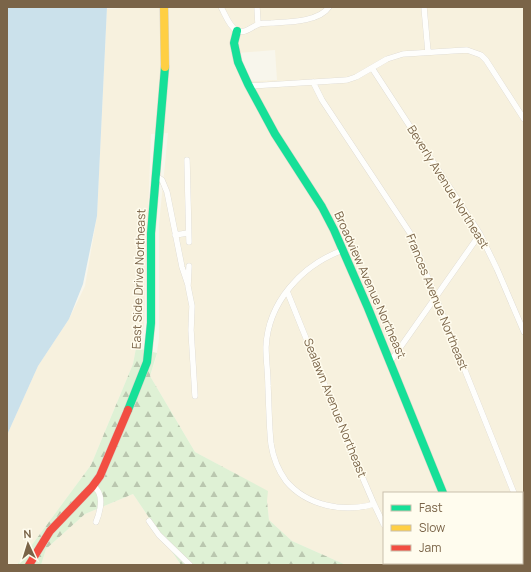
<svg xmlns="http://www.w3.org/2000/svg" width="531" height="572" font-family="Manrope,sans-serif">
  <defs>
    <pattern id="forest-firs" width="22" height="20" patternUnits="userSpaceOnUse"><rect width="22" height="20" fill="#dff1d5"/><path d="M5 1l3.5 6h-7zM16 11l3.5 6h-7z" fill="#bac7af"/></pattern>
  </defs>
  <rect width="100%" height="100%" fill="#f8f6ec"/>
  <!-- residential -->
  <path fill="#f7f1de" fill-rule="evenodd" d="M141,7H524V565H346L292,541L269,520L267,501V491L195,452L150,376L156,358L159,339V224L168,133L151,134L144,326L136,348L133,364L91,465L17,565H7V435L38,366L69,319L85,286L97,216L107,9ZM275,50L277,80L255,81L250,80L238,53ZM384,493H522V563H384Z
    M133,494L181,565H41L46,549L85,514Z"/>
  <!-- forest -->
  <path fill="url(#forest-firs)" d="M136,348L157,353L150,376L195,452L268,491L267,501L269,520L292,541L346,565H181L133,494L85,514L46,549L41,565H17L91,465L133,364Z"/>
  <!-- water -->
  <path fill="#cbe1eb" d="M7,7H107L97,216L83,284L69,319L38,366L7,435Z"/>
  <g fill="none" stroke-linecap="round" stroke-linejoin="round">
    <defs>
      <path id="street" d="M221,7C225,14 229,26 236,30C245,35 252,26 259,24C262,23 267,23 271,23C288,22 319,22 329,7
        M257,7L258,24
        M424,7L428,52
        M372,68L480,234L497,269L524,332
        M313,82L322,100L410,233L514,493
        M249,86L347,80L356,77L387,59L403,54L467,50L481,55L486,60L524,119
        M187,160L189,242
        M156,176L162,180L167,192L182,267L188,285
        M175,235L188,233
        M343,250C302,265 268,302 266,347C266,360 268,373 268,386C269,406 269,425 271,444C273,457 278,470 286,481C307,506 344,513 374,504
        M189,266L188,286L192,306L191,330L195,396
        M287,291L355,460L374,504L384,525
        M390,362L480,234
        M94,485C95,488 98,490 99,493C103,501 99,515 96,522
        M522,513L524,518
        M149,521L159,535L190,565
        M432,563L438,565
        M471,563L472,565
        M494,565L520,563"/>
      <path id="fast" d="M237,31L234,43L238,62L248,84L275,134L322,207L334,230L368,308L443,493
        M128,410L147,362L151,323V233L165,67"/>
      <path id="slow" d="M164,7L165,67"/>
      <path id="jam" d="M29,565L50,531L92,487L100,476L128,410"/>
    </defs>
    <!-- street casing -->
    <use href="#street" stroke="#d7d3ca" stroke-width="6"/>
    <!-- fast casing -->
    <use href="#fast" stroke="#d8d3c9" stroke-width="9"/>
    <!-- slow casing -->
    <use href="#slow" stroke="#d8d3c9" stroke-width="9"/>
    <!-- jam casing -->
    <use href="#jam" stroke="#d8d3c9" stroke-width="9"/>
    <!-- street -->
    <use href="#street" stroke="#fefefc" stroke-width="5.5"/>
    <!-- fast -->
    <use href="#fast" stroke="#16e098" stroke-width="8"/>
    <!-- slow -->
    <use href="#slow" stroke="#ffcf43" stroke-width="8"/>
    <!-- jam -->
    <use href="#jam" stroke="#f24e42" stroke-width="8"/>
  </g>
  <g text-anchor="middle" stroke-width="3" stroke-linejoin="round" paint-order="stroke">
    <!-- street labels -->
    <g font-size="12" fill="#7a6448" stroke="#fffcee">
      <text transform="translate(448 187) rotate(58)" y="4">Beverly Avenue Northeast</text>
      <text transform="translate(139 279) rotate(-88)" y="4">East Side Drive Northeast</text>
      <text transform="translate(370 285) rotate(66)" y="4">Broadview Avenue Northeast</text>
      <text transform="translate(437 302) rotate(68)" y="4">Frances Avenue Northeast</text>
      <text transform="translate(335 408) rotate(68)" y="4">Sealawn Avenue Northeast</text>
    </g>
  </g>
  <!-- border -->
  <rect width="531" height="572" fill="none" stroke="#7a6448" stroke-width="16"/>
  <!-- legend -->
  <rect x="383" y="492" width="140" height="72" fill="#fffcee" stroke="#cabfac"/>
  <rect x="391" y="505" width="20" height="6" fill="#16e098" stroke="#cabfac"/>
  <text x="419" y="512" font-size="12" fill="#7a6448">Fast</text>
  <rect x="391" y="525" width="20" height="6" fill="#ffcf43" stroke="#cabfac"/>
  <text x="419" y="532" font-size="12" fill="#7a6448">Slow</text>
  <rect x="391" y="545" width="20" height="6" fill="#f24e42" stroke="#cabfac"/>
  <text x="419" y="552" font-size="12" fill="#7a6448">Jam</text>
  <!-- north arrow -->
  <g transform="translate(28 544) rotate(356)" stroke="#fffcee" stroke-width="3" paint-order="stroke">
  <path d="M0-3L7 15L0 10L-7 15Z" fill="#7a6448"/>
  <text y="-6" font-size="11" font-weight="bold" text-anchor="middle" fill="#7a6448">N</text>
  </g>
</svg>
